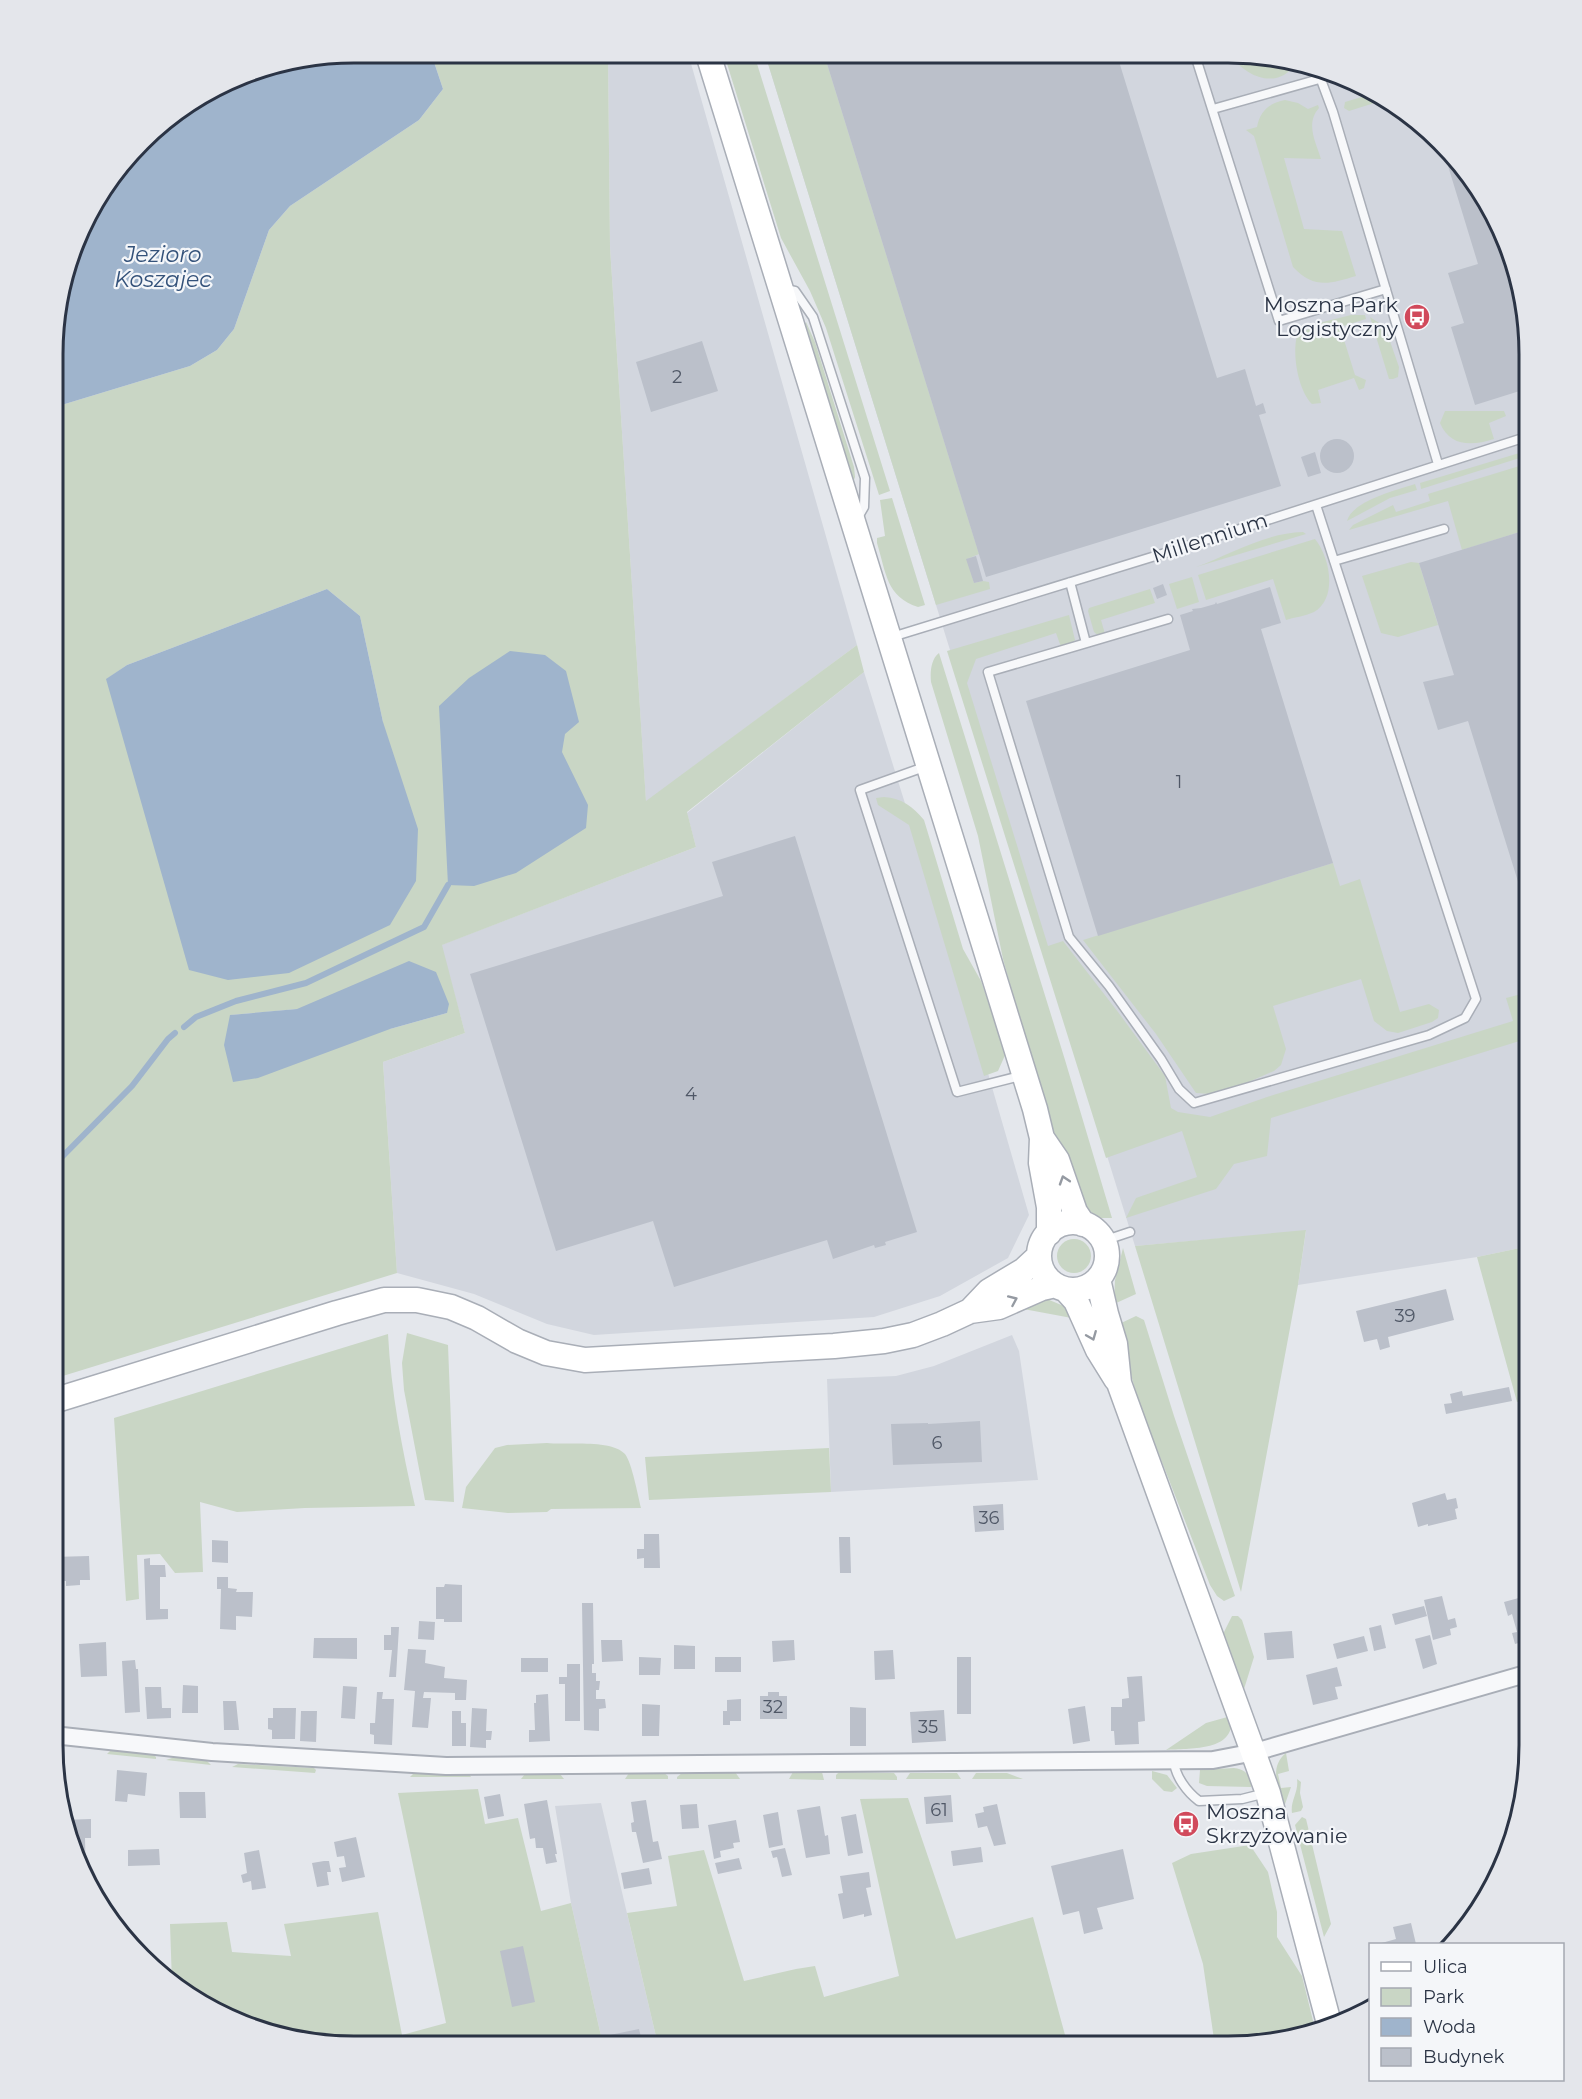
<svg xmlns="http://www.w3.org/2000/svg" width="1582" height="2099" font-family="Montserrat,sans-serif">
  <rect width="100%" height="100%" fill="#e4e7ec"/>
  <!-- built -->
  <path fill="#d2d6de" d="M608,53H688L857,645L646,802L610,247Z
    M765,54L1268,55L1343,75L1396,104L1455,156L1498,220L1519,276L1529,354V1246L1477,1257L1298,1285L1306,1231L1135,1246Z
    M864,672L972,1018L1029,1215L1008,1258L940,1296L874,1317L594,1335L547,1324L474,1294L397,1273L383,1062L465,1033L441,945L696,847L687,813Z
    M1012,1335L1019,1351L1038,1480L831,1492L827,1379L896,1376L934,1366Z
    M601,1803L658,2045H603L571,1903L555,1806Z"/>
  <!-- green -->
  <path fill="#c9d6c5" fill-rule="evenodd" d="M431,53H608L610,247L646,801L857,645L864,672L687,812L696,847L442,945L465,1033L383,1062L397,1273L53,1379L55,407L190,366L217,350L234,329L269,230L290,206L419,120L443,89ZM327,589L360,616L383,722L107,679L127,665ZM297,1009L447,1013L390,1029L231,1015Z
    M724,54H754L890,491L879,495L826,328L810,291L781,238Z
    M765,54H824L979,554L967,559L974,583L983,581L989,582L990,589L936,605Z
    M1230,55H1247L1250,62L1270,56L1296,63C1278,91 1246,77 1230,55Z
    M1375,93L1387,99L1349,111L1344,108L1345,102Z
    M1285,100L1298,103L1308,109L1318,105L1319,108C1305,124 1316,142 1321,159L1284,158L1304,229L1342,231L1356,276C1329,284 1314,289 1293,267L1254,136L1246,130L1257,127C1260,111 1269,103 1285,100Z
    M1351,315H1365L1366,319L1340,327L1355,375L1366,380L1364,388L1359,390L1354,378L1318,390L1321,403L1312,404C1298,390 1292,354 1297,336L1319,323Z
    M1370,317L1385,327L1399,367L1398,377L1393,379H1389Z
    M806,322L815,342L854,467L855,477L853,483L804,325Z
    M1445,411H1504L1506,416L1489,423L1494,439C1472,446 1450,447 1440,423Z
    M1529,450V455L1421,489L1420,483Z
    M1529,463V529L1462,550L1448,501L1349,530L1353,525L1393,505L1396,512L1430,501L1428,494Z
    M1415,484L1417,490L1390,498L1347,521C1352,501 1397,490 1415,484Z
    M892,498L925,605L918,607C886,597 886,572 877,543V538L885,536L880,500Z
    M1303,532L1306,534L1196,567C1231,554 1265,533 1303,532Z
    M1315,539C1330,557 1338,598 1314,612C1306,616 1295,617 1286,620L1273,579L1206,600L1198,575Z
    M1411,562L1419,563L1438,625L1398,637L1381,633L1362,576Z
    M1192,577L1199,602L1177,609L1169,584Z
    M1150,589L1155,603L1101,620L1105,634L1099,636L1094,632L1088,611L1089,608Z
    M1069,615L1075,640L1071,645L1061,647L1056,633L976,659L967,683L1048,946L1063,941L1118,1012L1165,1076L1171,1108L1178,1112L1210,1117L1267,1097L1513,1021L1506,998L1529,992V1038L1271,1118L1267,1156L1234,1164L1216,1189L1126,1218L1136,1198L1197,1177L1182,1131L1106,1158L947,651Z
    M939,653L1065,1060L1112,1218H1098L1085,1207L1070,1176L1041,1096L1003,959L978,836L931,682C930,672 931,659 939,653Z
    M884,797C902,798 913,807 924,820L963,949L981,981L1006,1053L998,1071L984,1076L909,825L878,805L876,798Z
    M1333,863L1340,886L1360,879L1400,1012L1429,1004L1439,1010L1438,1018L1432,1022L1398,1033L1387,1031L1374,1021L1361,979L1273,1006L1286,1049L1281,1065L1274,1071L1244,1084L1210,1094L1196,1093L1156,1034L1083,940Z
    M1306,1230L1298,1285L1241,1592L1135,1246Z
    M1057 1256a17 17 0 1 1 34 0a17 17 0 1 1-34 0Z
    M1529,1246V1399L1517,1402L1477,1257Z
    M1123,1248L1136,1294L1114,1304L1115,1280Z
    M1047,1299L1066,1307L1077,1319L1018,1308Z
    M1136,1316L1144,1320L1174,1416L1235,1596L1224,1601L1217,1596L1210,1585L1139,1403L1117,1325Z
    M407,1333L448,1345L454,1502L425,1500L404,1390L402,1363Z
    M388,1334C391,1392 402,1449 415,1506L305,1508L237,1512L200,1502L203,1572L175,1573L160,1554L137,1555L139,1599L126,1601L114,1418Z
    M547,1443C566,1445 612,1439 625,1454C632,1463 638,1496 641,1508L551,1509L547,1512L508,1513L462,1508L466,1487L495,1448L507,1445Z
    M829,1448L831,1492L649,1500L645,1457Z
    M1232,1616H1238L1242,1620L1254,1657L1244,1689L1223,1634Z
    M1231,1716C1237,1752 1191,1748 1166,1750L1206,1723Z
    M111,1750L153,1754L156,1757V1759L107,1754Z
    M1286,1753L1289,1771L1278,1774L1281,1788L1291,1787L1284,1807C1279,1788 1268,1768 1286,1753Z
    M175,1757L207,1761L211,1765L166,1760Z
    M238,1764L314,1768L316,1770L315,1773L232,1767Z
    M1234,1768C1243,1769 1248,1773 1252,1781L1251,1787L1207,1786L1199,1783L1200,1770Z
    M1152,1771L1167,1775L1177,1788L1172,1792L1164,1791L1152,1779Z
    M735,1772L740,1779H677V1777L682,1773Z
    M793,1772H822L824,1780L789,1779Z
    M839,1772L894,1773L897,1777V1780L836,1779V1775Z
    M414,1773L469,1774L471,1777H410Z
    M629,1773H664L668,1776V1779H625Z
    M910,1773H957L961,1779H906Z
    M976,1773H1007L1023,1779H972Z
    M525,1774H560L564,1779H521Z
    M1297,1779L1301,1782L1300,1793L1303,1807L1301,1811L1292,1813C1290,1801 1299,1792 1297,1779Z
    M478,1789L485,1824L518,1818L541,1911L571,1903L603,2045L315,2044L239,2024L186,1995L172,1983L170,1924L227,1922L232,1952L291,1956L284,1924L378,1912L402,2035L446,2023L398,1793Z
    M908,1798L956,1939L1033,1917L1068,2046L658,2045L627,1913L677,1906L668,1856L704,1850L744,1981L796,1969L815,1966L824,1997L899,1976L860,1799Z
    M1302,1817L1306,1819L1331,1924L1324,1937L1295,1825Z
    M1250,1845L1268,1872L1277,1912V1937L1302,1976L1316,2033L1306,2036L1228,2046H1215L1203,1964L1172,1863L1191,1854Z"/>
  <!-- water -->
  <path fill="#9fb4cc" d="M354,53H431L443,89L419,120L290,206L269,230L234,329L217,350L190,366L55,407V314L93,204L156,127L257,69Z
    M327,589L360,616L383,722L418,829L416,881L390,925L289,973L228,980L189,970L106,679L127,665Z
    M510,651L545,655L566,671L579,722L565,734L562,752L588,805L586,828L516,873L474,886L448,885L439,706L469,678Z
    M409,961L436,972L449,1004L447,1013L390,1029L258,1078L233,1082L224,1045L230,1015L297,1009Z"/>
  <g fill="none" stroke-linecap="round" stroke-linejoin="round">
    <!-- stream -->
    <path stroke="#9fb4cc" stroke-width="6" d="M184,1027L196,1017L236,1001L306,983L424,927L448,885
      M54,1165L132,1086L168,1039L175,1033"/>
  </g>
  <!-- building -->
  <path fill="#bbc0ca" d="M824,54L1117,55L1217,378L1245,369L1256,406L1263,403L1266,413L1259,415L1281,486L986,577Z
    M1441,143L1455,156L1498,220L1519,276L1529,354V388L1475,405L1451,327L1464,323L1448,273L1478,264Z
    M702,341L718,391L651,412L636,362Z
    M1320 456a17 17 0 1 1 34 0a17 17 0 1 1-34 0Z
    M1315,452L1321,473L1308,477L1301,457Z
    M1529,529V917L1468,721L1438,730L1423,682L1454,675L1419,563Z
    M976,556L983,581L974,583L966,559Z
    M1163,584L1167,595L1157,599L1153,588Z
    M1270,587L1281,623L1261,629L1333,863L1098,936L1026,701L1190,650L1180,615L1193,611L1192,609L1201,608L1215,604L1216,602L1217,604Z
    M795,836L917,1232L885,1242L886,1245L875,1248L874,1245L833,1259L827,1240L674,1287L653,1221L556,1251L470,974L723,896L712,862Z
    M1446,1289L1454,1320L1388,1337L1390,1347L1380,1350L1377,1339L1364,1342L1356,1311Z
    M1509,1387L1512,1401L1446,1414L1444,1404L1452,1403L1450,1394L1462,1391L1463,1396Z
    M980,1421L982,1462L893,1465L891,1424L928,1423V1424Z
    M1445,1493L1447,1500L1456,1498L1458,1508L1455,1509L1457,1519L1428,1526V1524L1418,1527L1412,1503Z
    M1003,1504L1004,1530L975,1532L973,1506Z
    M644,1534H659L660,1568H644V1558L637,1559V1549H644Z
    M839,1537H850L851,1573H840Z
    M212,1540L228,1541V1563L212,1562Z
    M89,1556L90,1580H80V1585L66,1586V1581H53V1557Z
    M150,1558V1565H165L166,1577H160V1609H168V1619L146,1620L144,1559Z
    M217,1577H228V1588L237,1589L236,1592H253L252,1617L236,1616V1630L220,1629L221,1589H217Z
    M445,1584L462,1585V1622H444V1619H436V1587H444Z
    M1442,1596L1448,1620L1455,1618L1457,1627L1450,1629L1451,1635L1433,1640L1424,1600Z
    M1526,1596L1529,1605L1527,1610L1529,1640L1515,1644L1512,1633L1517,1632L1512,1614L1508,1616L1504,1602Z
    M53,1601H61V1611H53Z
    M582,1603H593L594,1664H592V1673H596V1681H600L599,1690H596V1699H605L606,1708L599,1709V1731L584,1730Z
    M1424,1606L1427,1616L1395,1625L1392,1614Z
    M419,1621L435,1622L434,1640L418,1639Z
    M1381,1625L1386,1648L1374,1651L1369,1628Z
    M391,1627H399L396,1677H389L392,1650H384V1635H391Z
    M53,1629H61V1650H53Z
    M1292,1631L1294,1658L1267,1660L1264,1633Z
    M1430,1635L1437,1664L1423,1669L1415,1639Z
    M1364,1636L1368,1651L1337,1659L1333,1644Z
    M314,1638H357V1659L313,1658Z
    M601,1640H622L623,1661L602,1662Z
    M794,1640L795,1660L773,1662L772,1641Z
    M106,1642L107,1676L81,1677L79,1644Z
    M674,1645L695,1646V1669H674Z
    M408,1649L426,1650L425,1663L445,1667L444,1678L467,1680L466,1700H455V1693L424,1692L423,1698H431L428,1728L412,1727L415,1691L404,1690Z
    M893,1650L895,1679L875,1680L874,1651Z
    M639,1657L661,1658L660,1675H639Z
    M715,1657H741V1672H715Z
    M957,1657H971V1714H957Z
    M521,1658H548V1672H521Z
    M135,1660L136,1669H138L140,1712L125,1713L122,1661Z
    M567,1664H580V1721H565V1684H559V1677H567Z
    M1337,1667L1342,1686L1335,1687L1338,1699L1313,1705L1306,1675Z
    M1142,1676L1145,1721L1138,1722L1139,1744L1115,1745L1114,1731H1111V1707H1122V1699L1129,1698L1127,1677Z
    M183,1685L198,1686V1713H182Z
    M343,1686L357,1687L355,1719L341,1718Z
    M145,1687H161L162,1708H171V1718L147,1719Z
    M377,1692H383L382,1699H394L392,1745L374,1744V1735L370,1734V1723H375Z
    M768,1692H779V1696H787V1719H760V1696H768Z
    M548,1694L550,1741L529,1742V1730H535L534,1703H536V1695Z
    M741,1699V1721H730V1725H723V1711H727V1700Z
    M223,1701H236L239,1730H224Z
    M642,1704L660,1705L659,1736H642Z
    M1085,1706L1090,1741L1073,1744L1068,1709Z
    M850,1707L866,1708V1746H850Z
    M273,1708H296L295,1739H272V1730L268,1729V1718H273Z
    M472,1708L487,1709L486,1731H492L491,1740H486V1748L470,1747Z
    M944,1710L946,1741L912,1743L910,1712Z
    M301,1711H317L316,1742L300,1741Z
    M452,1711H461V1723H466V1746H452Z
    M117,1770L147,1773L145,1796L128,1794L127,1802L115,1801Z
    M179,1792H205L206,1818H180Z
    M500,1794L504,1816L488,1819L484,1797Z
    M951,1795L953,1822L926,1824L924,1797Z
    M547,1800L557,1854H555L557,1862L546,1864L543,1848H536L535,1838L530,1839L524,1804Z
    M646,1800L653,1842L658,1841L662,1859L643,1863L636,1832H632L631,1823L634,1822L631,1802Z
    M697,1804L699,1828L682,1829L680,1805Z
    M997,1804L1006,1844L994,1846L987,1826L978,1828L975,1814L984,1812L983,1807Z
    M820,1806L825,1836L828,1835L830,1854L806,1858L797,1810Z
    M778,1812L783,1845L769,1848L763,1815Z
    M856,1814L863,1853L848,1856L841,1817Z
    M91,1819V1838H85L86,1882L62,1820Z
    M736,1820L740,1842L733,1843L734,1848L720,1851L721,1857L714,1859L708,1825Z
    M356,1837L365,1877L342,1882L339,1868L346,1867L344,1856L337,1857L334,1842Z
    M981,1847L983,1862L953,1866L951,1851Z
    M785,1848L792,1875L782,1877L777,1857L773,1858L771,1851Z
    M159,1849L160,1865L128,1866V1850Z
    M1123,1849L1134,1899L1097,1908L1103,1929L1084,1934L1079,1911L1063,1915L1051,1866Z
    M259,1850L266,1888L252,1890L251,1881L243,1883L241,1875L247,1873L244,1853Z
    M739,1858L742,1869L718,1874L715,1863Z
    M324,1861H329L331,1872H327L329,1885L317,1887L312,1863Z
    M649,1868L652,1884L624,1889L621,1873Z
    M869,1872L871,1887L866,1888L872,1915L864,1917V1914L843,1919L838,1894L843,1893L840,1876Z
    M1411,1923L1416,1944H1378L1396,1939L1393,1927Z
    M523,1946L535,2002L512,2007L500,1951Z
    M639,2029L643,2045H607L605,2036Z"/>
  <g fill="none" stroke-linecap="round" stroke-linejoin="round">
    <defs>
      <path id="lane" d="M1195,55L1279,321L1386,289
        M1317,69L1333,112L1438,464
        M1213,109L1337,74
        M785,289L795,291L813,317L865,478L864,507L857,519
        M1334,561L1444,529
        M1070,582L1086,643
        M1168,619L988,672L1069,937L1109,986L1161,1059L1179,1089L1194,1103L1429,1035L1465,1018L1476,999L1316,505
        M892,637L1165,553L1529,436
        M927,766L860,790L957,1092L1024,1075
        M1103,1241L1130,1232
        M1174,1761C1175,1776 1187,1792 1199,1801L1242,1799L1266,1793"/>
      <path id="street" d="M53,1735L212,1752L446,1766L1213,1760L1255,1752L1529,1673"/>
      <path id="secondary" d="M708,54L1035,1109L1042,1138L1041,1163L1049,1207V1233
        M1042,1138L1057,1160L1075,1212L1083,1224
        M1039 1256a34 34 0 1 1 68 0a34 34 0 1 1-68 0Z
        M1098,1279L1106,1314L1115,1344L1119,1383L1268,1793L1330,2027
        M1066,1290L1076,1301L1098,1350L1116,1379
        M970,1311L989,1291L1024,1270L1039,1256
        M53,1401L337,1313L384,1300H417L451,1307L477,1318L517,1341L546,1353L585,1360L834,1346L884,1341L913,1335L942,1324L970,1311L999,1307L1042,1288L1055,1285"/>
    </defs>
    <!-- lane casing -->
    <use href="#lane" stroke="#a9aeb7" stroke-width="11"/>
    <!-- street casing -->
    <use href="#street" stroke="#a9aeb7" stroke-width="20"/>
    <!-- secondary casing -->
    <use href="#secondary" stroke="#a9aeb7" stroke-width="27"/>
    <!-- lane -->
    <use href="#lane" stroke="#f7f8fa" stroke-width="8"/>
    <!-- street -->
    <use href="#street" stroke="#f7f8fa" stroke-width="16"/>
    <!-- secondary -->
    <use href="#secondary" stroke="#fff" stroke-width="24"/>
  </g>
  <!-- one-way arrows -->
  <defs><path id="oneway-chevron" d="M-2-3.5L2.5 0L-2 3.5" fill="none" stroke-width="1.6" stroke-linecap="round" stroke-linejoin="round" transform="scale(1.5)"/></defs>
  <g stroke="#959aa2">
    <use href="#oneway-chevron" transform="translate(1064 1180) rotate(-108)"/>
    <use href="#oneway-chevron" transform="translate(1013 1300) rotate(-24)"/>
    <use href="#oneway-chevron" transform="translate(1092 1336) rotate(68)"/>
  </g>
  <!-- icons -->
  <defs>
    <symbol id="bus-disc" viewBox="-11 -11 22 22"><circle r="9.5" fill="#d1495b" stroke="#f4f6f9"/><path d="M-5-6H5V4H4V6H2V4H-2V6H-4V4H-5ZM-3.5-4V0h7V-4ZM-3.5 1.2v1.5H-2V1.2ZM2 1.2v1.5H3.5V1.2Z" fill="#fff"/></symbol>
  </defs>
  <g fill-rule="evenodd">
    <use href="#bus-disc" x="1402" y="302" width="30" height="30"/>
    <use href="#bus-disc" x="1171" y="1809" width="30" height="30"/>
  </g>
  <g text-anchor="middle" stroke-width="4.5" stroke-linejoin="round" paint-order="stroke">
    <!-- number labels -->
    <g font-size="18" fill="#4f5766">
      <text x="677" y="383">2</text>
      <text x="1179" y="788">1</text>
      <text x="691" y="1100">4</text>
      <text x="1405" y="1322">39</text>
      <text x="937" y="1449">6</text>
      <text x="989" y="1524">36</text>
      <text x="773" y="1713">32</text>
      <text x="928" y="1733">35</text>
      <text x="939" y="1816">61</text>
    </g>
    <!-- poi labels -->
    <g font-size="21" fill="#2b3445" stroke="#f4f6f9" text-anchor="end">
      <text x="1398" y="312">Moszna Park<tspan x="1398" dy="24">Logistyczny</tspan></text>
      <text x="1206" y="1819" text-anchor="start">Moszna<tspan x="1206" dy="24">Skrzyżowanie</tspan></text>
    </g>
    <!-- street labels -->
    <g font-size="21" fill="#2b3445" stroke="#f4f6f9">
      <text transform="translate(1210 538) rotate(-18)" y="7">Millennium</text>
    </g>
    <!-- water labels -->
    <g font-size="22" font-style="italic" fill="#34527a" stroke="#f4f6f9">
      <text x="163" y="262">Jezioro<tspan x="163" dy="25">Koszajec</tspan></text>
    </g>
  </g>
  <!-- crop -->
  <path d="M0 0H1582V2099H0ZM354 63H1228A291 291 0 0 1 1519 354V1745A291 291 0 0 1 1228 2036H354A291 291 0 0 1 63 1745V354A291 291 0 0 1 354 63Z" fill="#e4e6eb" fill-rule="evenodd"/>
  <path fill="none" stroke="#2b3445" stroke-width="3" d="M354 63H1228A291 291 0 0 1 1519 354V1745A291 291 0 0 1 1228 2036H354A291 291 0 0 1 63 1745V354A291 291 0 0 1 354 63Z"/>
  <!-- legend -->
  <rect x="1369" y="1943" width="195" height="138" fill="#f4f6f9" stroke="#a4a8b1" stroke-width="1.5"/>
  <rect x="1381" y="1962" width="30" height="9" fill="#ffffff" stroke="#a4a8b1" stroke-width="1.5"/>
  <text x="1423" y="1973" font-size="18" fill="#2b3445">Ulica</text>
  <rect x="1381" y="1988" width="30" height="18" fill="#c9d6c5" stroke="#a4a8b1" stroke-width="1.5"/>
  <text x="1423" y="2003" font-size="18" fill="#2b3445">Park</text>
  <rect x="1381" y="2018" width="30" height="18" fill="#9fb4cc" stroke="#a4a8b1" stroke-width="1.5"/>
  <text x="1423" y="2033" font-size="18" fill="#2b3445">Woda</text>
  <rect x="1381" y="2048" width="30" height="18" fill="#bbc0ca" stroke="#a4a8b1" stroke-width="1.5"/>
  <text x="1423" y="2063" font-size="18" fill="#2b3445">Budynek</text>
</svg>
